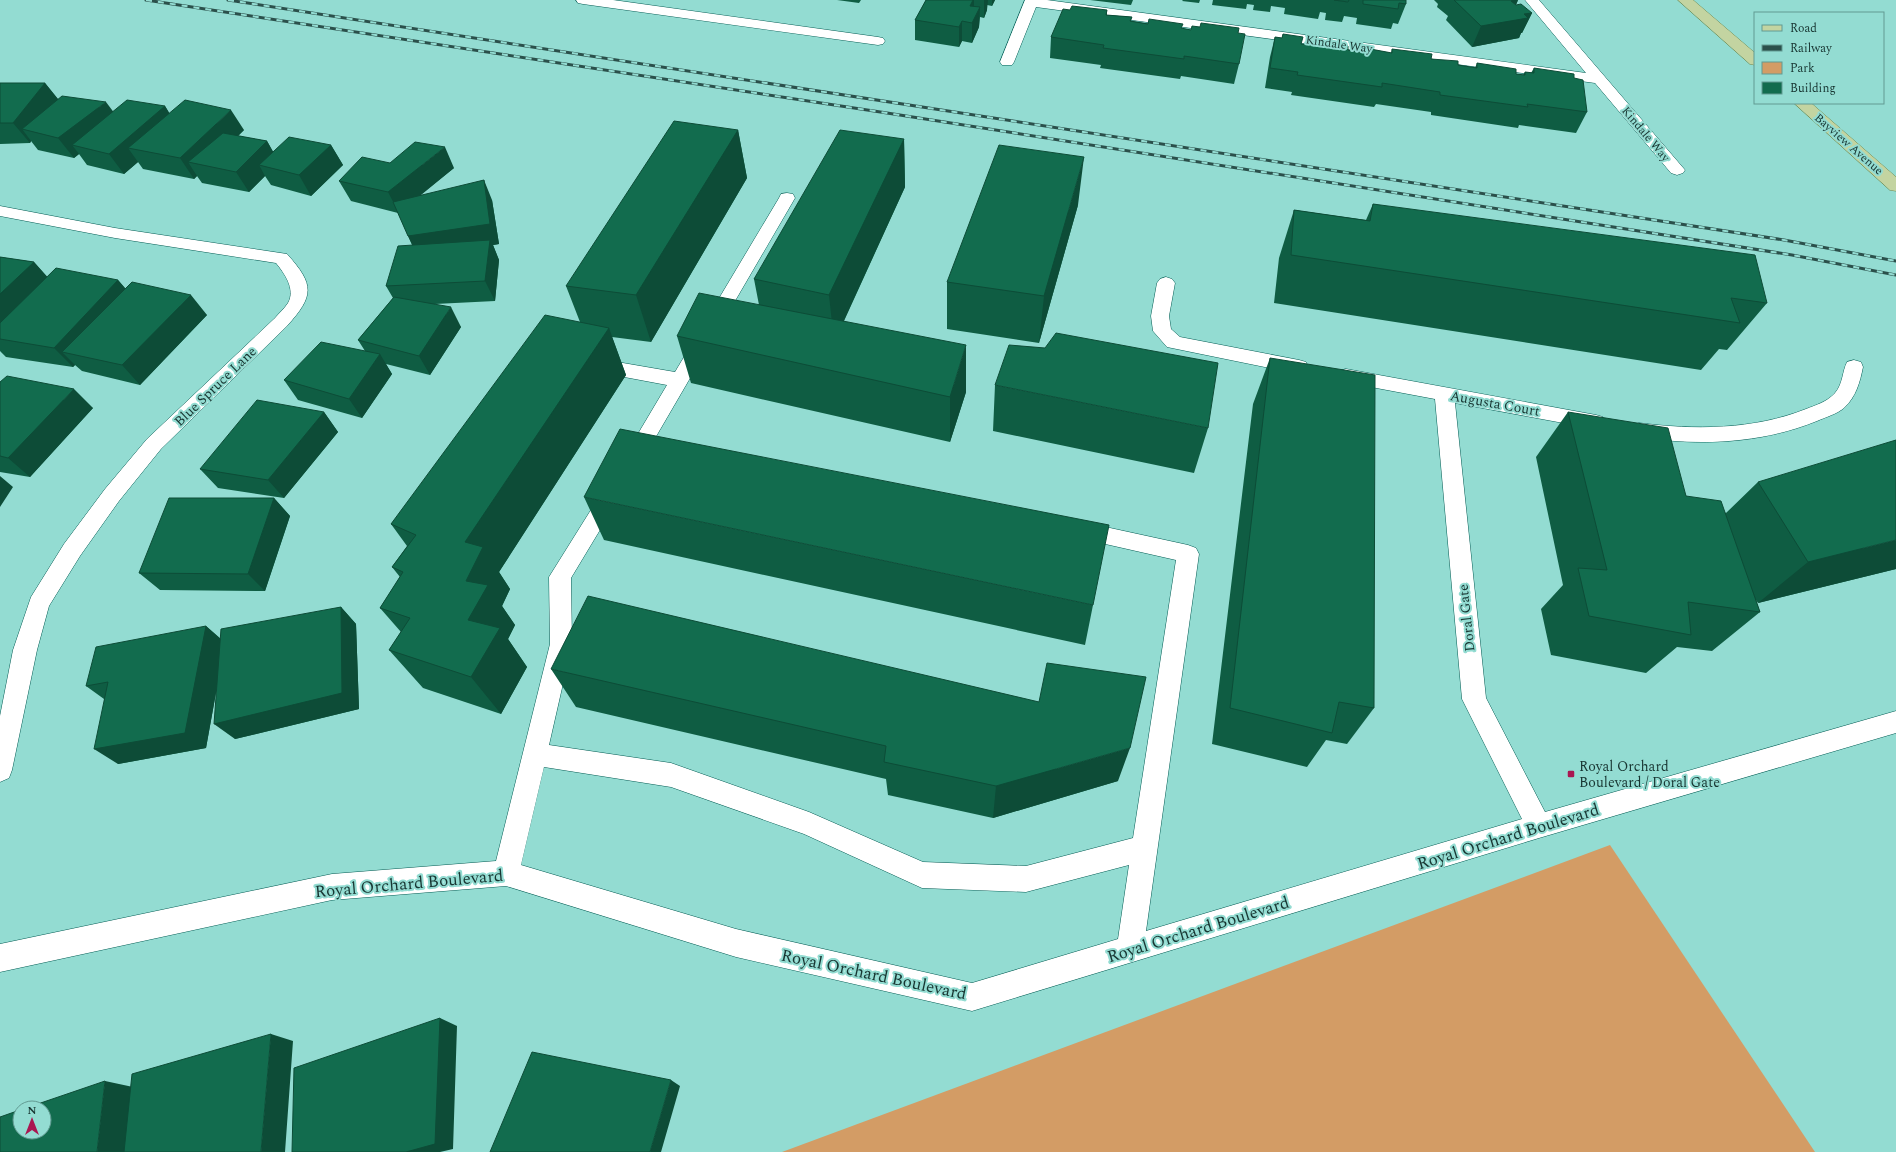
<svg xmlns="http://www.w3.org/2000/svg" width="1896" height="1152" font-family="Spectral,serif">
  <rect width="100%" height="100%" fill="#93dcd2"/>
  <!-- green -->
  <path fill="#d39c65" d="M1610,845L1815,1152H782Z"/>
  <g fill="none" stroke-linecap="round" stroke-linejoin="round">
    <defs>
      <path id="minor" d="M576,0H613L878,37L883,38L885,41L883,44L878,45L583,4L578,3Z
        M1025,0H1047L1586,73L1525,0H1539L1685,170L1683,173L1677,175L1671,173L1595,83L1036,7L1014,62L1012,65H1002L1000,62Z
        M787,193L793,194L795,198L640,464L633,467L626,464L623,459L667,385L587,370L585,365L587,360L594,358L675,372L779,198L781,194Z
        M0,206L115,228L287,254C315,285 314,296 287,326L161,449L119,501L80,556L49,606L37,650L12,770L9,778L0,782V716L13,650L31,597L64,544L105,489L147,439L275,318C279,313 284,309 288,303C296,289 284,273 276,263L115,238L0,216Z
        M1166,277L1172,279L1175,283L1169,316L1171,329L1180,337L1299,360L1306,362L1308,367L1306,372L1299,374L1167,347L1153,331L1151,316L1157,283L1160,279Z
        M1854,360L1861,362L1863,367C1860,382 1856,397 1844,408C1837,414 1826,417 1817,421C1760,444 1699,446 1639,437L1632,435L1629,430L1632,425L1639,423C1695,430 1753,430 1806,409C1816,405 1827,402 1835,393C1843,384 1842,372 1847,362Z
        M1346,369L1596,415L1603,417L1606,422L1603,427L1596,429L1455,403L1486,698L1545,812L1896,711V733L1539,838L972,1011L736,957L506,886L332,900L0,972V944L332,874L496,861L550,644L549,577L604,489L611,487L618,489L621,495L571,578L572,644L549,745L671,763L809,812L923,862L1026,866L1133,838L1176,560L1070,536L1067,530L1070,524L1078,521L1188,545L1196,548L1199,554L1146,931L1522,819L1462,699L1435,399L1339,381L1336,376L1339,371ZM544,767L671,787L804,834L922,888L1026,892L1129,865L1118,939L972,983L736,929L521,865Z"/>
      <path id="major" d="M1678,0H1693L1755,53V65L1750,64Z
        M1794,103H1811L1896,177V191L1890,190Z"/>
    </defs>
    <!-- minor casing -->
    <use href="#minor" stroke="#045c54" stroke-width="1"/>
    <!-- major casing -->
    <use href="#major" stroke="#6d8a51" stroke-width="1"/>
    <!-- minor -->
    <use href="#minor" fill="#fff" fill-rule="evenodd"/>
    <!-- major -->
    <use href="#major" fill="#c3d4a1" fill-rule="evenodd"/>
    <defs>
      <path id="rail" d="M146,0L887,113L1792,255L1896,275
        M228,0L1784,240L1896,261"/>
    </defs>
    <!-- rail casing -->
    <use href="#rail" stroke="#2b504b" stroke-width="3"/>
    <!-- rail -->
    <use href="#rail" stroke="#93dcd2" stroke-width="2" stroke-dasharray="6" stroke-linecap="butt"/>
  </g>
  <!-- wall -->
  <path fill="#0f5d43" d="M837,0H861L859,3Z
    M926,0H995L992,6L987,5V10L984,18L980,17L979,27L972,43L962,41L959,47L915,40V20Z
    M1090,0H1133L1131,5Z
    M1183,0H1200L1199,3L1182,1Z
    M1213,0H1406V4L1398,24L1393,23L1391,29L1356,24L1357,18L1344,16L1342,22L1325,20L1326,13L1320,12L1318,19L1284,14L1285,8L1271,6L1270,12L1253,10L1254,5L1247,4L1246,9L1212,5Z
    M1434,0H1518L1516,5L1532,13L1522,33H1521L1519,38L1472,47L1446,20L1448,16L1437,7L1438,4Z
    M1070,10H1107V15L1132,17L1131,21L1191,30L1238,33L1239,64L1234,84L1181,76L1180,79L1100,68L1101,65L1050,58L1051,37Z
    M1283,34L1301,44L1310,45L1311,41L1348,50L1364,53L1365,48L1391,53L1392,49L1458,65L1475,68L1477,63L1516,74L1523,75L1525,72L1531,73L1534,68L1574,78L1587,112L1576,133L1519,125L1518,128L1431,115V112L1376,104L1374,107L1291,95L1292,92L1265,88L1270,57L1275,37L1282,38Z
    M0,83H45L58,99L113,112L165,106L169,113L244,130L238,136L267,141L273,152L331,145L343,165L311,196L271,185L265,176L249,192L202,183L197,176L194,179L143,169L138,162L124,174L87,165L79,154L74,158L38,150L31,141L30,143L0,144Z
    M738,130L747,178L651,342L612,337L626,375L499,572L510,589L502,606L515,625L508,639L527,667L501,714L423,688L389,650L401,632L380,608L400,577L392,567L407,546L391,524L580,322L566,286Z
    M904,139L905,187L844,321L966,392L950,442L691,383L677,336L759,305L754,279Z
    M390,163L454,168L420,195L492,200L499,244L493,245L499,260L495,301L435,304L461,327L430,375L386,364L392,374L362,418L298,400L284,380L365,351L358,340L393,298L386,286L412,245L398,213L351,201L339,181Z
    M1373,204L1767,303L1727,350L1719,349L1701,370L1274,303L1279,258L1294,210L1366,220Z
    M1078,205L1039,343L947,329V282Z
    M0,257L34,262L47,277L118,280L125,288L207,315L140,385L82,371L75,365L73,367L6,357L0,351Z
    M1270,358L1374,708L1347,744L1326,740L1307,767L1212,744L1253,404Z
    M0,382L93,408L30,477L0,472Z
    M995,385L1208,428L1194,473L993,431Z
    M324,412L338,432L284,498L218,488L200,469Z
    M1568,412L1686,496L1726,513L1758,482L1896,569L1758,603L1756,600L1760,612L1712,651L1677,647L1646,673L1551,655L1541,609L1563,585L1536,457Z
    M584,497L1093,605L1085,645L604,540Z
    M274,498L290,516L265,591L160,590L139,573Z
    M341,607L356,624L359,709L235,739L217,687L206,748L118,764L104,699L86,686L206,626L221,639Z
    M551,669L1118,781L993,818L888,795L886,779L576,707Z"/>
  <!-- shaded-wall -->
  <path fill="#0d4c37" d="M973,0H974V17L970,6Z
    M984,0H988L987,10L984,18Z
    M992,0H995L992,6Z
    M1518,0L1509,20L1511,1Z
    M980,7L979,27L972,43V23Z
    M1532,13L1522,33H1521L1519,38L1472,47L1481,26L1524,14Z
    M962,21V41L959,47V27Z
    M45,83L61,103L22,129L31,141L30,143L13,123Z
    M106,102L121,122L72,145L79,154L74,158L58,138Z
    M165,106L178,127L128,148L138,162L124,174L109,154Z
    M231,110L244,130L207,166L188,162L197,176L194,179L180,158Z
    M738,130L747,178L651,342L636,295Z
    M904,139L905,187L834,342L829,295Z
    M267,141L279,162L259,165L265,176L249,192L236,172Z
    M331,145L343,165L311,196L299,175Z
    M445,147L454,168L399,213L388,192Z
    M1084,157L1078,205L1039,343L1044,296Z
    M484,180L492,200L499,244L493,245L499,260L495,301L485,281L418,256L408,236Z
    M34,262L52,282L0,332V294Z
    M118,280L135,300L62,352L75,365L73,367L54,348Z
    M191,295L207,315L140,385L122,365Z
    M451,307L461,327L430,375L419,356Z
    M609,328L626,375L499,572L510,589L502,606L515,625L508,639L527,667L501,714L471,677L465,542Z
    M966,345V392L950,442V397Z
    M380,354L392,374L362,418L349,399Z
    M74,389L93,408L30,477L8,458Z
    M324,412L338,432L284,498L268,480Z
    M0,476L13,487L0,507Z
    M274,498L290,516L265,591L248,574Z
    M1896,540V569L1758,603L1808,562Z
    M341,607L356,624L359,709L235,739L214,724Z
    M206,626L225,643L206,748L118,764L94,749Z
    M1130,748L1118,781L993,818L996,786Z
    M440,1018L457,1026L453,1149L440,1152H406Z
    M271,1034L293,1041L285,1152H261Z
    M671,1080L680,1086L661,1152H650Z
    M105,1081L133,1087L127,1152H97Z"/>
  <!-- building -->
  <path fill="#126c4e" stroke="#0d4c37" d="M926,0H973L970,6L980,7L972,23L962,21L959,27L915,20Z
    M1334,0H1349L1348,2Z
    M1363,0H1406V4L1399,3L1398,9L1363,4Z
    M1454,0H1516L1511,1L1516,5L1521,4L1532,13L1524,14L1528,18L1481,26Z
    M1072,6L1107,10L1106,15L1132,17L1130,21L1148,24L1149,19L1183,24L1181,28L1191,30L1192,26L1200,27L1201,23L1239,28L1238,33L1245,34L1239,64L1184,56V59L1103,48L1104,45L1051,37L1063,9L1070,10Z
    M1283,34L1303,37L1301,44L1311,45V41L1348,46V50L1365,53V48L1392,53V49L1432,54L1431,59L1458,61V65L1477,68V63L1516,69V74L1525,75V72L1534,73V68L1574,74V78L1583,80L1587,112L1527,104L1528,107L1440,95V92L1382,83V87L1297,75L1298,72L1270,68L1275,37L1282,38Z
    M0,83H45L13,123H0Z
    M62,96L106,102L58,138L22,129Z
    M127,100L165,106L109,154L72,145Z
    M185,100L231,110L180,158L128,148Z
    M674,121L738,130L636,295L566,286Z
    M840,130L904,139L829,295L754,279Z
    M223,133L267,141L236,172L188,162Z
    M289,137L331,145L299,175L259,165Z
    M415,142L445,147L388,192L339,181L362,157L390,163Z
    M999,145L1084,157L1044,296L947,282Z
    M484,180L490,224L408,236L393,202Z
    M1373,204L1755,255L1767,303L1731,298L1740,323L1291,255L1294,210L1370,221Z
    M490,240L485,281L386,286L398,246Z
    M0,257L34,262L0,294Z
    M56,268L118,280L54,348L0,339V323Z
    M132,282L191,295L122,365L62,352Z
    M699,293L966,345L950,397L677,336Z
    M394,297L451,307L419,356L358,340Z
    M545,315L609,328L465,542L483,547L466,581L488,585L468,620L500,628L471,677L389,650L410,618L380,608L403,572L392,567L416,535L391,524Z
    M1056,333L1218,363L1208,428L995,385L1009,345L1045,348Z
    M321,342L380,354L349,399L284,380Z
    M1270,358L1375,375L1374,708L1339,702L1332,733L1230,708Z
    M7,376L74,389L8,458L0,456V382Z
    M257,400L324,412L268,480L200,469Z
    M1568,412L1668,428L1686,496L1721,501L1760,612L1688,602L1691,635L1589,616L1578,568L1607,570Z
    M620,429L1109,525L1093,605L584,497Z
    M1896,440V540L1808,562L1758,482Z
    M169,498H274L248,574L139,573Z
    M588,596L1039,702L1047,663L1146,677L1130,748L996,786L884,762L886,746L551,669Z
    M341,607L342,693L214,724L221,629Z
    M206,626L185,733L94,749L108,682L86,686L96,647Z
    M440,1018L435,1144L406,1152H292L294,1068Z
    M271,1034L261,1152H124L132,1074Z
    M532,1052L671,1080L650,1152H490Z
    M105,1081L97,1152H0V1117L20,1110V1132H44V1108H26Z"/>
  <!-- markers -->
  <rect fill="#a91751" stroke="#93dcd2" stroke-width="1.5" x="1567" y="770" width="8" height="8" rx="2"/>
  <g text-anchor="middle" stroke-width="4" stroke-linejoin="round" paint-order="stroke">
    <!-- far-street labels -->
    <g font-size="12" fill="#183632" stroke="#93dcd2">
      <text transform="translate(1339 44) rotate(8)" y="4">Kindale Way</text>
      <text transform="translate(1646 134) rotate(50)" y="4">Kindale Way</text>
      <text transform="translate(1849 144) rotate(41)" y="4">Bayview Avenue</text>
    </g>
    <!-- street labels -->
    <g font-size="14" fill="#183632" stroke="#93dcd2">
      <text transform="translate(215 386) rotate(-44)" y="5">Blue Spruce Lane</text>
      <text transform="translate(1495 403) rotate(10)" y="5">Augusta Court</text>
      <text transform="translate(1466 618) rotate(-96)" y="5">Doral Gate</text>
    </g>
    <!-- poi labels -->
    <g font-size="14" fill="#183632" stroke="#93dcd2" text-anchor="start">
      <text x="1579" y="771">Royal Orchard<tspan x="1579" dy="16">Boulevard / Doral Gate</tspan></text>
    </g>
    <!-- near-street labels -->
    <g font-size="17" fill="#183632" stroke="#93dcd2">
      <text transform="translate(1508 836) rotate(-17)" y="6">Royal Orchard Boulevard</text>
      <text transform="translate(409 883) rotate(-5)" y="6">Royal Orchard Boulevard</text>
      <text transform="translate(1198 929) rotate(-17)" y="6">Royal Orchard Boulevard</text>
      <text transform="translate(874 974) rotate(12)" y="6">Royal Orchard Boulevard</text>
    </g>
  </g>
  <!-- legend -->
  <rect x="1754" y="12" width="130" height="92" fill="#93dcd2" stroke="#629a92"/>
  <rect x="1762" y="25" width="20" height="6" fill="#c3d4a1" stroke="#629a92"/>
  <text x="1790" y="32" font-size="12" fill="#183632">Road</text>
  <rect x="1762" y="45" width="20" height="6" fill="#2b504b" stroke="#629a92"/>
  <text x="1790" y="52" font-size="12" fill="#183632">Railway</text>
  <rect x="1762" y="62" width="20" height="12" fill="#d39c65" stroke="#629a92"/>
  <text x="1790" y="72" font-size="12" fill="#183632">Park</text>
  <rect x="1762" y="82" width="20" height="12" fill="#126c4e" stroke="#629a92"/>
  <text x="1790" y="92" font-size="12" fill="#183632">Building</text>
  <!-- north arrow -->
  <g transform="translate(32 1120)"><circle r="19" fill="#93dcd2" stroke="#629a92"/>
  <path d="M0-3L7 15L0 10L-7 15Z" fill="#a91751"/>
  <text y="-6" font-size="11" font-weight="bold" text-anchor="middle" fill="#183632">N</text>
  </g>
</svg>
